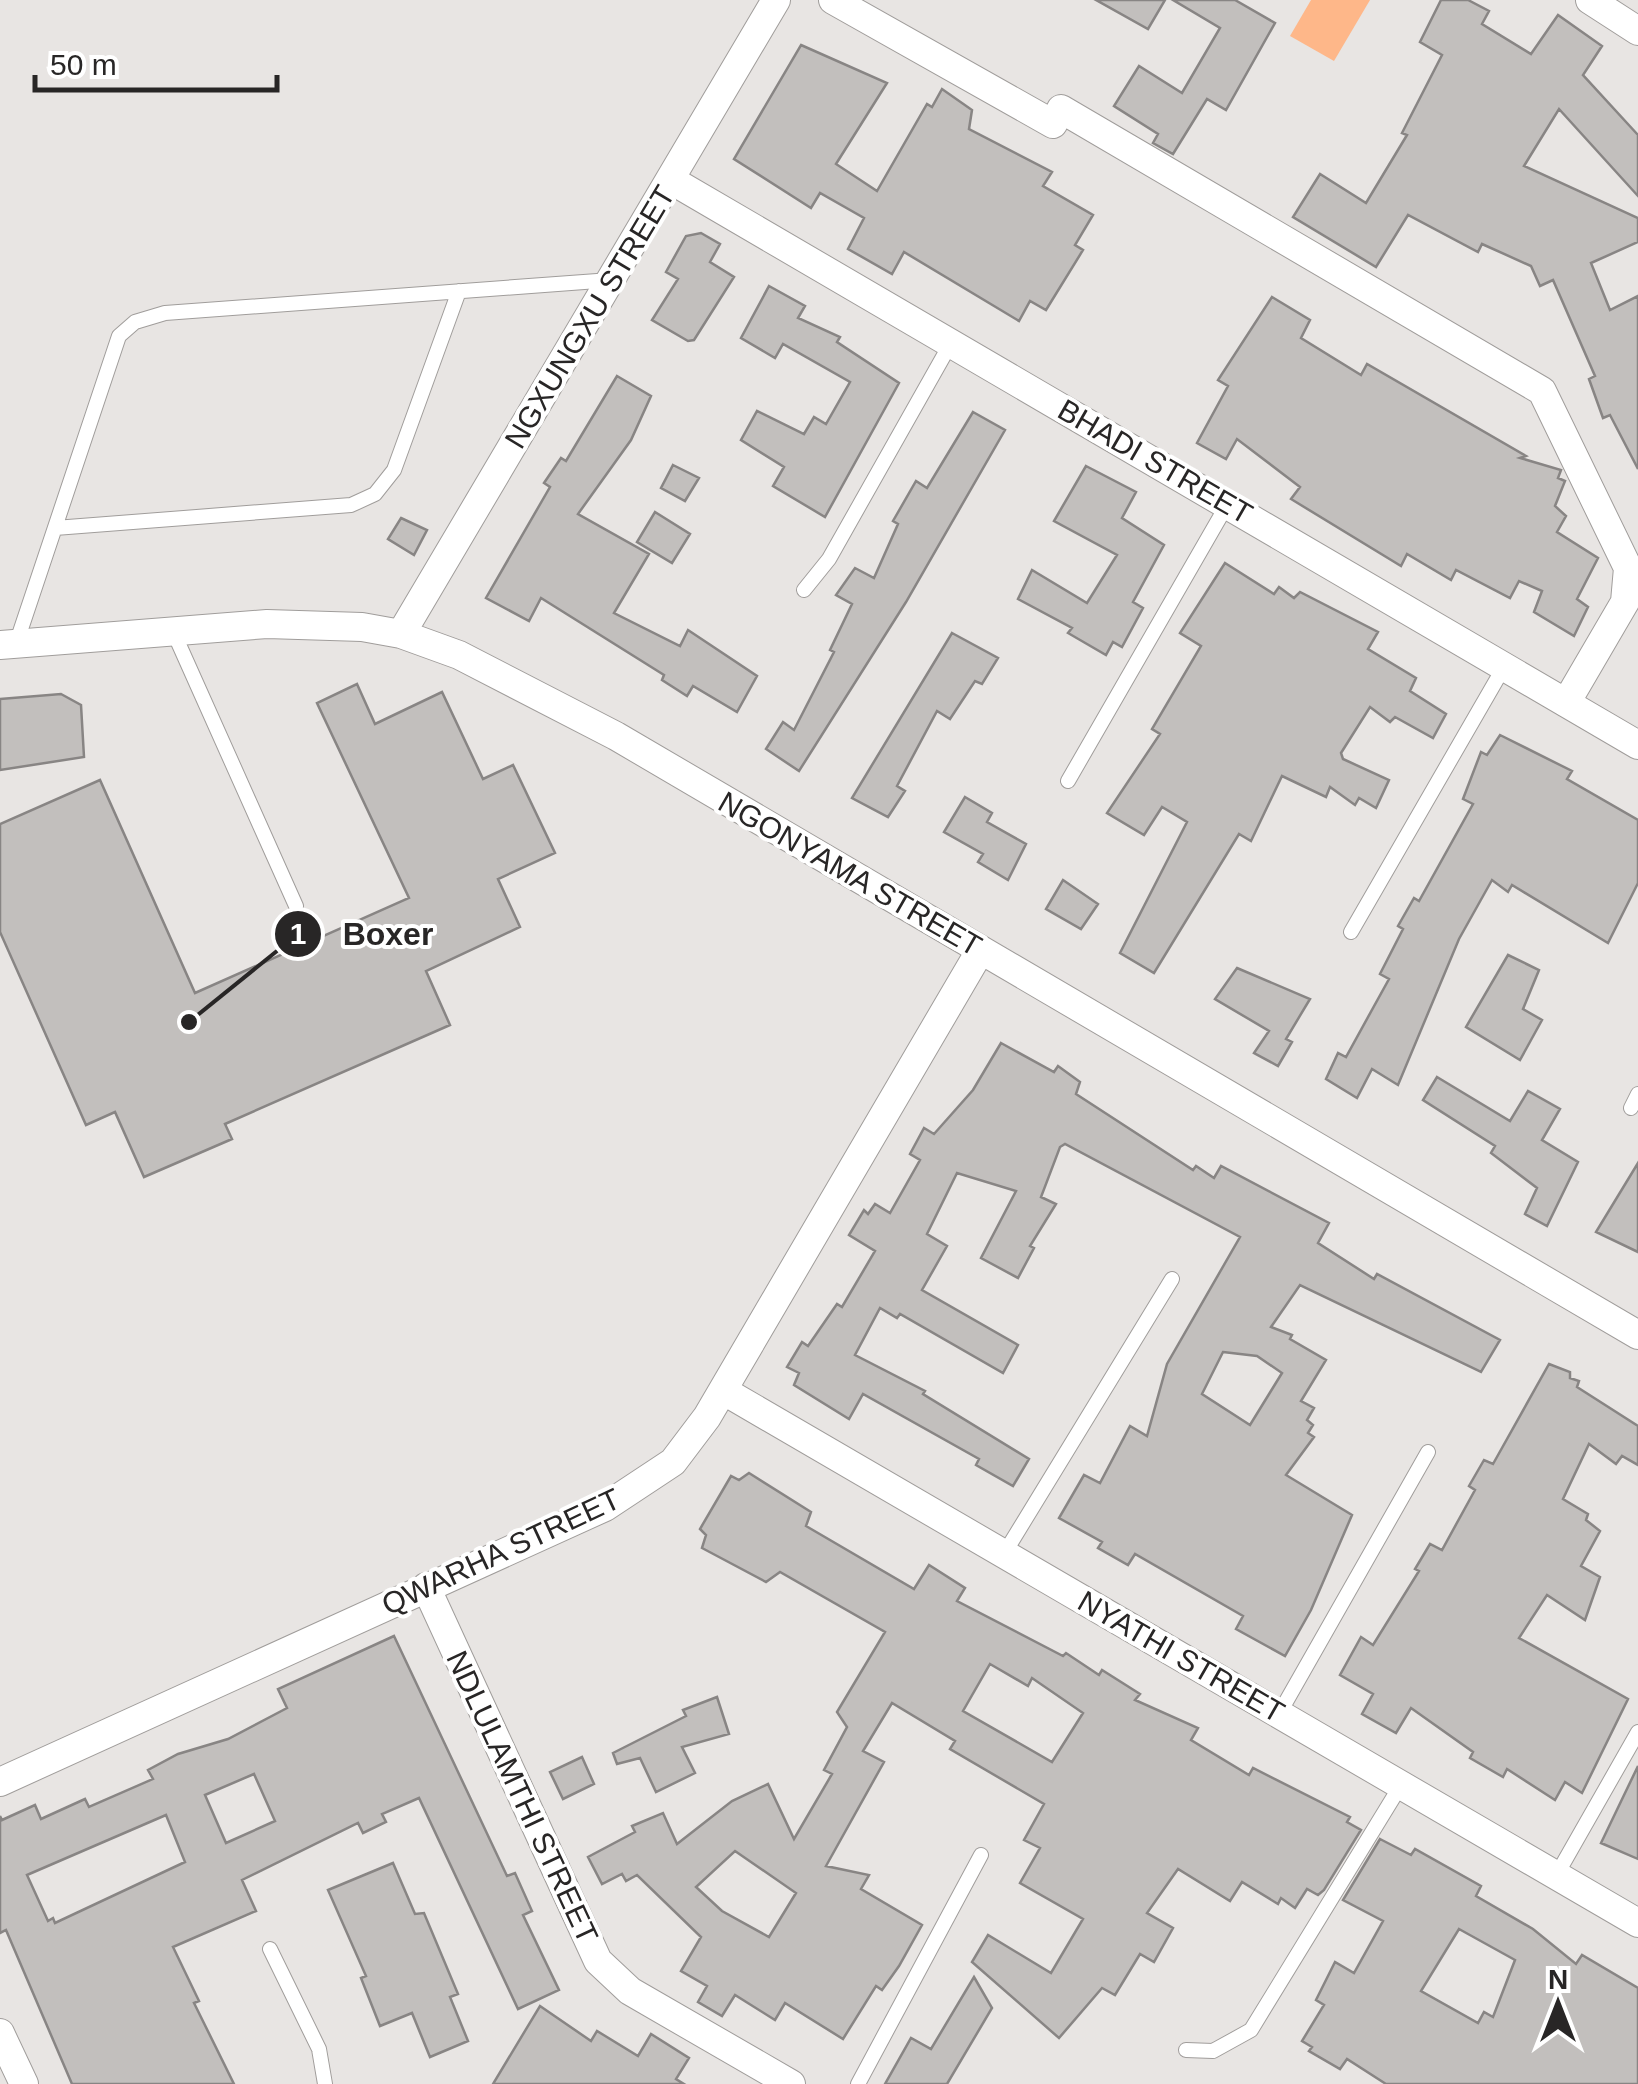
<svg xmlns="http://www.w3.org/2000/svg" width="1638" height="2084" font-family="Helvetica,sans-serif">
  <rect width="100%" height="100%" fill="#e8e5e3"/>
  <!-- green -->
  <path fill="#feb789" d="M1311,0H1370L1334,61L1290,36Z"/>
  <!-- building -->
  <path fill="#c2bfbd" stroke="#888584" stroke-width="2.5" fill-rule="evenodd" d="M1096,0H1165L1148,29Z
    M1173,0H1235L1275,23L1226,110L1207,99L1173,154L1153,143L1158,134L1114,106L1139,66L1182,93L1220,28Z
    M1441,0H1468L1489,11L1482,24L1531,54L1558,15L1602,46L1583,75L1638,135V196L1559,109L1524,166L1638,218V242L1591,263L1610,310L1638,296V469L1610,415L1603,418L1589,379L1595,376L1553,280L1540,286L1531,266L1482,244L1478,252L1408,215L1376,267L1293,217L1320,174L1366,203L1407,135L1402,133L1442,55L1420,42Z
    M801,45L887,83L836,164L877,191L927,104L932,107L942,89L972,110L969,129L1052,172L1043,186L1093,215L1075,245L1083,250L1046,310L1030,301L1019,321L904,252L892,274L848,249L864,218L820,193L811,208L734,159Z
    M701,233L720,244L710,262L734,277L694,340L688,341L652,320L678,279L666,272L686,236Z
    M769,286L805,306L798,318L840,337L837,342L899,383L825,517L773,486L784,467L741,440L757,411L804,434L814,417L826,424L850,382L783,344L775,358L741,338Z
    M1272,297L1310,320L1301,338L1361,375L1367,364L1526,456L1520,458L1561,470L1558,478L1565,481L1555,506L1566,516L1557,532L1598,558L1577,599L1588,607L1574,636L1534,612L1542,591L1519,581L1510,598L1456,570L1451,580L1407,554L1401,566L1291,499L1300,487L1237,439L1226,459L1197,443L1228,386L1218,380Z
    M617,376L651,396L631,440L578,514L649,554L614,613L680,646L688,630L757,676L737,712L693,686L687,696L662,680L664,675L541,598L529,621L486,598L550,487L544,483L561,458L566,461Z
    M973,412L1005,430L906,602L799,771L766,749L783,722L794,730L834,652L830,650L852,604L836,595L855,568L874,578L898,524L893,521L916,481L927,488Z
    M673,465L699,478L685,501L661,488Z
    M1086,466L1136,492L1122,518L1164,545L1133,602L1143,608L1122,647L1113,642L1106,655L1068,633L1072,628L1018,599L1032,570L1087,603L1117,555L1054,521Z
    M655,512L690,534L672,563L637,542Z
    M401,518L427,530L414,555L388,539Z
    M1225,563L1274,594L1279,587L1294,598L1300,592L1378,632L1368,649L1416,678L1410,691L1446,714L1433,738L1395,717L1390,722L1370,707L1341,753L1343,759L1389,780L1376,808L1359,798L1355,805L1330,787L1326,797L1282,776L1251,841L1239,834L1154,973L1120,953L1187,822L1162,807L1144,835L1107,813L1160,734L1152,729L1201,646L1180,633Z
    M952,633L998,658L982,684L975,681L950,719L937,711L897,786L905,791L888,817L852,798Z
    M357,684L375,724L442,692L483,779L513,765L555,853L498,879L520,927L426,971L450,1025L225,1124L232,1139L144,1177L115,1112L86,1125L0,932V824L100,780L195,993L409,898L317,703Z
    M61,694L81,705L84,757L0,770V699Z
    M1500,735L1572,771L1567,779L1638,820V883L1608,943L1512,885L1508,892L1492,880L1459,939L1398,1085L1372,1069L1357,1098L1326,1079L1338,1053L1346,1057L1389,979L1380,974L1403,929L1398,926L1414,898L1419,901L1473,804L1463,799L1481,752L1487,755Z
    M965,797L992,813L987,822L1026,844L1008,880L978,862L983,854L944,832Z
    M1063,880L1098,904L1081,929L1046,909Z
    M1508,955L1539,970L1523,1009L1542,1020L1520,1060L1466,1027Z
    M1237,968L1310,999L1286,1039L1292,1042L1278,1066L1254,1053L1269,1031L1215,999Z
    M1001,1043L1054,1072L1058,1066L1080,1082L1076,1094L1193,1170L1196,1166L1214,1178L1221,1166L1329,1223L1318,1243L1374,1279L1377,1274L1500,1340L1481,1372L1300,1285L1271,1327L1292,1335L1290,1339L1326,1360L1301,1401L1314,1408L1307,1420L1313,1425L1308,1433L1314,1437L1286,1475L1352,1515L1311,1610L1285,1656L1236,1629L1243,1616L1135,1554L1128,1565L1098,1548L1102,1542L1059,1518L1084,1475L1100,1483L1130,1426L1147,1436L1167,1364L1240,1237L1065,1144L1060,1147L1041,1197L1056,1204L1030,1246L1034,1248L1018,1278L981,1258L1016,1191L957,1173L927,1234L947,1246L922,1290L1018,1345L1003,1373L900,1314L897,1318L880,1308L855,1355L925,1391L923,1394L1029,1459L1013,1486L976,1465L979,1459L863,1394L849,1419L794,1385L799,1373L787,1367L802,1342L808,1346L837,1304L842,1307L875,1251L849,1235L864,1210L868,1214L875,1204L890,1213L920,1160L910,1154L924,1128L934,1134L973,1090ZM1223,1352L1257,1356L1282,1373L1250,1425L1202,1394Z
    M1437,1077L1510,1121L1528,1091L1560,1109L1542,1140L1578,1162L1547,1226L1525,1214L1537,1188L1491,1153L1495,1146L1423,1100Z
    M1638,1163V1252L1596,1232Z
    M1549,1364L1570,1372V1378L1579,1381L1577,1387L1638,1426V1465L1622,1456L1616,1464L1589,1444L1563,1499L1588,1514L1586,1520L1600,1531L1581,1566L1600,1577L1585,1620L1547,1595L1519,1638L1628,1699L1582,1793L1565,1782L1555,1800L1507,1769L1503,1777L1470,1758L1473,1752L1411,1708L1396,1733L1362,1714L1373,1694L1340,1675L1361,1637L1373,1645L1419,1571L1415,1569L1430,1544L1442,1550L1475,1490L1469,1486L1484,1460L1493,1464Z
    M749,1473L811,1512L806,1526L914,1589L929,1565L965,1588L957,1601L1063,1656L1066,1653L1099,1675L1102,1670L1140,1694L1135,1700L1198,1728L1191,1740L1249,1775L1253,1768L1350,1817L1347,1822L1361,1830L1324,1890L1318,1895L1307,1889L1295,1908L1281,1898L1278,1904L1242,1882L1230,1901L1178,1869L1147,1913L1173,1928L1154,1962L1140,1954L1115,1995L1102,1988L1059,2038L972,1962L988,1935L1051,1973L1083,1919L1020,1883L1040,1848L1024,1840L1044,1804L950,1749L955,1741L892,1703L863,1751L884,1762L826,1866L869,1875L861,1889L922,1925L899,1966L882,1990L876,1986L843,2039L785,2003L775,2020L735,1995L722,2016L698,2002L707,1986L681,1971L701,1937L637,1875L626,1881L622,1874L602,1884L588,1857L635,1832L632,1826L663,1813L677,1844L732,1801L768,1784L794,1839L832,1774L824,1770L847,1727L837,1712L885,1632L780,1572L766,1582L702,1548L706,1535L700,1529L731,1476L739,1480ZM990,1664L1028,1686L1032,1678L1083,1713L1052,1762L963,1711ZM735,1851L796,1893L769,1937L722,1911L696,1887Z
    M394,1636L507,1876L515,1873L532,1911L523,1915L559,1990L518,2009L419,1798L382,1814L386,1822L363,1833L358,1823L242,1880L256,1911L173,1947L199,2001L194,2003L234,2084H72L6,1930L0,1933V1816L2,1820L35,1805L41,1819L85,1799L89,1807L153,1779L148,1770L178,1754L228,1739L287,1708L278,1689ZM254,1774L275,1821L226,1843L205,1795ZM166,1815L185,1862L55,1923L53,1918L48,1921L27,1875Z
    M717,1697L729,1734L682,1747L695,1773L656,1792L640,1758L617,1764L613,1753L686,1716L683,1710Z
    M582,1757L594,1784L563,1799L550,1772Z
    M1638,1766V1859L1601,1843Z
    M1380,1839L1411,1855L1415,1849L1481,1886L1476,1896L1533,1929L1576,1964L1582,1955L1638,1988V2084H1386L1347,2059L1340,2069L1309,2051L1312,2047L1302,2041L1324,2005L1316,2000L1335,1962L1354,1973L1383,1921L1343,1900ZM1459,1929L1515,1960L1493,2017L1484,2012L1478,2023L1421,1991Z
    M393,1863L415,1914L424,1913L458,1994L450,1997L468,2041L430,2057L412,2013L380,2026L361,1978L366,1976L328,1890Z
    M974,1977L992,2008L947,2084H885L911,2038L931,2049Z
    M540,2006L591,2041L597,2031L638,2056L651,2034L689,2058L676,2079L684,2084H493Z"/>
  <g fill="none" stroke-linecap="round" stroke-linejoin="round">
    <defs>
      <path id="lane" d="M55,528L351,505L375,494L394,470L459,291
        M804,590L829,559L951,343
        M173,631L296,906
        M16,644L119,336L135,322L165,313L611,280
        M1068,781L1227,505
        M1351,932L1504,667
        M1631,1108L1638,1094
        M1004,1554L1172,1279
        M1279,1714L1428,1452
        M1556,1876L1638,1732
        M270,1949L319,2049L325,2084
        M1186,2050L1213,2051L1251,2030L1401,1785
        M858,2084L981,1855"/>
      <path id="street" d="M833,0L1053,124L1061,109L1542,391L1628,568L1625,602L1566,703
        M1590,0L1638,31
        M671,180L1638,745
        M401,634L776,0
        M0,645L267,624L362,627L401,634L459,655L616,736L1638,1335
        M724,1391L1638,1923
        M426,1587L598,1961L630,1991L791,2084
        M0,1782L605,1507L673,1462L707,1417L980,951
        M0,2033L24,2084"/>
    </defs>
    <!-- lane casing -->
    <use href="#lane" stroke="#a09d9b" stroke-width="16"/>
    <!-- street casing -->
    <use href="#street" stroke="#a09d9b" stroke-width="30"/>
    <!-- lane -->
    <use href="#lane" stroke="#fff" stroke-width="14"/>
    <!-- street -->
    <use href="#street" stroke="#fff" stroke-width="28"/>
  </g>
  <g text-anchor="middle" stroke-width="8" stroke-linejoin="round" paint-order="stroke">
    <!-- street labels -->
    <g font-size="30" fill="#282626" stroke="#fff">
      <text transform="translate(590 317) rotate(-59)" y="10">NGXUNGXU STREET</text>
      <text transform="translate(1155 462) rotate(30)" y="10">BHADI STREET</text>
      <text transform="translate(850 874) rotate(30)" y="10">NGONYAMA STREET</text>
      <text transform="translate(501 1552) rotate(-25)" y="10">QWARHA STREET</text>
      <text transform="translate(1181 1657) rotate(30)" y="10">NYATHI STREET</text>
      <text transform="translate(522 1797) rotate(65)" y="10">NDLULAMTHI STREET</text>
    </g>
  </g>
  <!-- callouts -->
  <path fill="none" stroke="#282626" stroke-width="4" d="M189 1022L298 934"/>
  <g fill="#282626" stroke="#fff" stroke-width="4">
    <circle cx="189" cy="1022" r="10"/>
    <circle cx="298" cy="934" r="25"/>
  </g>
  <g font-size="30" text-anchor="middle" font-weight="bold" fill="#fff">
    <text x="298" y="944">1</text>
  </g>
  <g font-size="32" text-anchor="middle" font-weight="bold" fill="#282626" stroke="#fff" stroke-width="8" stroke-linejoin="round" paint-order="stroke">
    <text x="388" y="945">Boxer</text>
  </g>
  <!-- north arrow -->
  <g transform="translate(1558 2004)" stroke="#ffffff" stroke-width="8" paint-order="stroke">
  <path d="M0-8L18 38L0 25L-18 38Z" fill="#282626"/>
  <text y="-15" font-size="28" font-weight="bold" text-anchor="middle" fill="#282626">N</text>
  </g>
  <!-- scale -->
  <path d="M35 75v15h242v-15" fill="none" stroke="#282626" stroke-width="5"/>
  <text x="50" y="75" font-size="30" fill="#282626" stroke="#ffffff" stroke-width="8" paint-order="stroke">50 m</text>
</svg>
